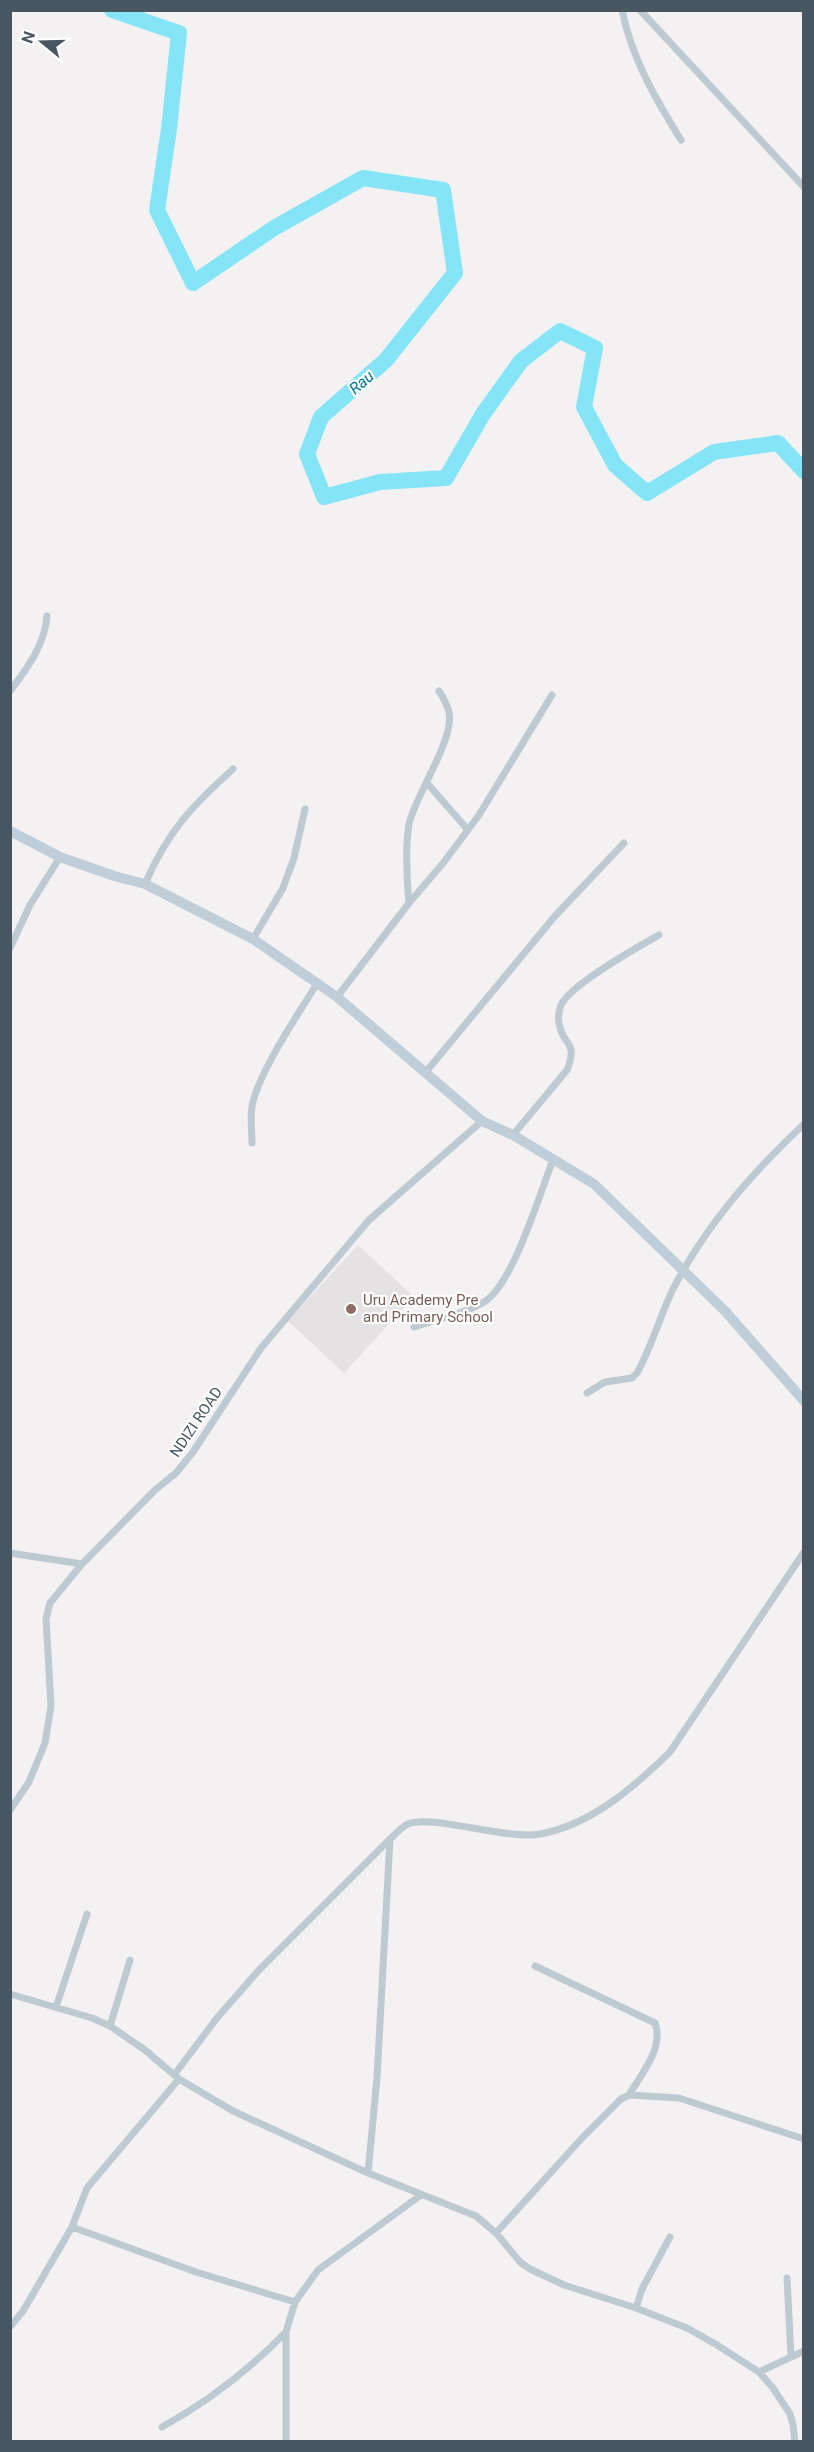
<svg xmlns="http://www.w3.org/2000/svg" width="814" height="2452" font-family="Roboto,sans-serif">
  <rect width="100%" height="100%" fill="#f4f1f2"/>
  <!-- education -->
  <path fill="#e5e2e3" d="M358,1245L414,1297L344,1373L288,1321Z"/>
  <g fill="none" stroke-linecap="round" stroke-linejoin="round">
    <!-- river -->
    <path stroke="#85e5f6" stroke-width="16" d="M112,10L179,33L169,129L157,210L193,283L274,228L363,178L443,190L455,273L386,360L321,417L307,454L324,497L380,482L446,478L483,414L521,361L560,331L595,348L584,407L615,465L647,493L714,452L778,443L804,471"/>
    <!-- street -->
    <path stroke="#becad2" stroke-width="7" d="M622,10C632,59 655,98 681,140
      M640,10L804,187
      M10,691C27,669 45,644 47,616
      M427,783L468,830
      M145,884C168,831 191,807 233,769
      M409,903C407,880 405,847 409,824C415,796 455,739 449,712C447,705 443,697 439,691
      M253,939L283,888L294,858L305,809
      M10,948L30,905L60,857
      M337,997L409,903L444,862L479,815L552,695
      M425,1073L555,916L624,843
      M513,1135L567,1070C579,1040 562,1046 559,1023C558,1017 559,1010 561,1005C571,984 638,947 659,935
      M252,1143C252,1130 250,1118 252,1106C259,1071 299,1013 318,982
      M414,1327C435,1320 468,1313 487,1300C514,1280 540,1193 553,1160
      M587,1393L605,1382L632,1378L637,1373C652,1346 660,1316 673,1289C706,1225 752,1173 804,1124
      M10,1553L82,1564
      M10,1810L29,1782L45,1743L51,1706L46,1619L50,1603L82,1564L155,1490L176,1473L193,1452L261,1348L369,1220L482,1121
      M535,1966L655,2023C664,2048 642,2073 629,2095
      M10,1994L92,2018L110,2026L145,2050L179,2079L233,2111L368,2173L476,2216L496,2233L521,2263L530,2269L564,2285L636,2308L687,2328L717,2345L759,2372L773,2388L790,2414L793,2425L795,2442
      M56,2007L87,1914
      M110,2026L130,1960
      M174,2075L217,2018L259,1970L390,1839C396,1834 401,1827 408,1824C429,1814 507,1840 540,1834C591,1825 634,1787 670,1752L804,1552
      M368,2173L377,2078L390,1839
      M72,2227L196,2272L295,2302
      M496,2233L582,2138L621,2099L629,2095L679,2098L804,2139
      M787,2278L791,2356
      M636,2308L642,2289L670,2237
      M10,2327L23,2311L72,2227L87,2188L179,2079
      M759,2372L804,2351
      M162,2427C209,2401 248,2371 286,2332
      M286,2442V2332L295,2302L318,2270L421,2195"/>
    <!-- secondary -->
    <path stroke="#c0ceda" stroke-width="10" d="M10,831L60,857L114,876L145,884L253,939L337,997L482,1121L513,1135L594,1184L725,1311L804,1401"/>
  </g>
  <!-- markers -->
  <circle fill="#8d6e63" stroke="#fff" stroke-width="2" cx="351" cy="1309" r="6"/>
  <g text-anchor="middle" stroke-width="4.5" stroke-linejoin="round" paint-order="stroke">
    <!-- education labels -->
    <g font-size="15" fill="#785e54" stroke="#fff" text-anchor="start">
      <text x="363" y="1305">Uru Academy Pre<tspan x="363" dy="17">and Primary School</tspan></text>
    </g>
    <!-- street labels -->
    <g font-size="15" fill="#475661" stroke="#fff">
      <text transform="translate(196 1422) rotate(-56)" y="5">NDIZI ROAD</text>
    </g>
    <!-- water labels -->
    <g font-size="16" font-style="italic" fill="#047c90" stroke="#fff">
      <text transform="translate(361 382) rotate(-41)" y="6">Rau</text>
    </g>
  </g>
  <!-- border -->
  <rect width="814" height="2452" fill="none" stroke="#475661" stroke-width="24"/>
  <!-- north arrow -->
  <g transform="translate(42 42) rotate(289)" stroke="#ffffff" stroke-width="4.5" paint-order="stroke">
  <path d="M0-4.5L10 22L0 15L-10 22Z" fill="#475661"/>
  <text y="-9" font-size="16" font-weight="bold" text-anchor="middle" fill="#475661">N</text>
  </g>
</svg>
